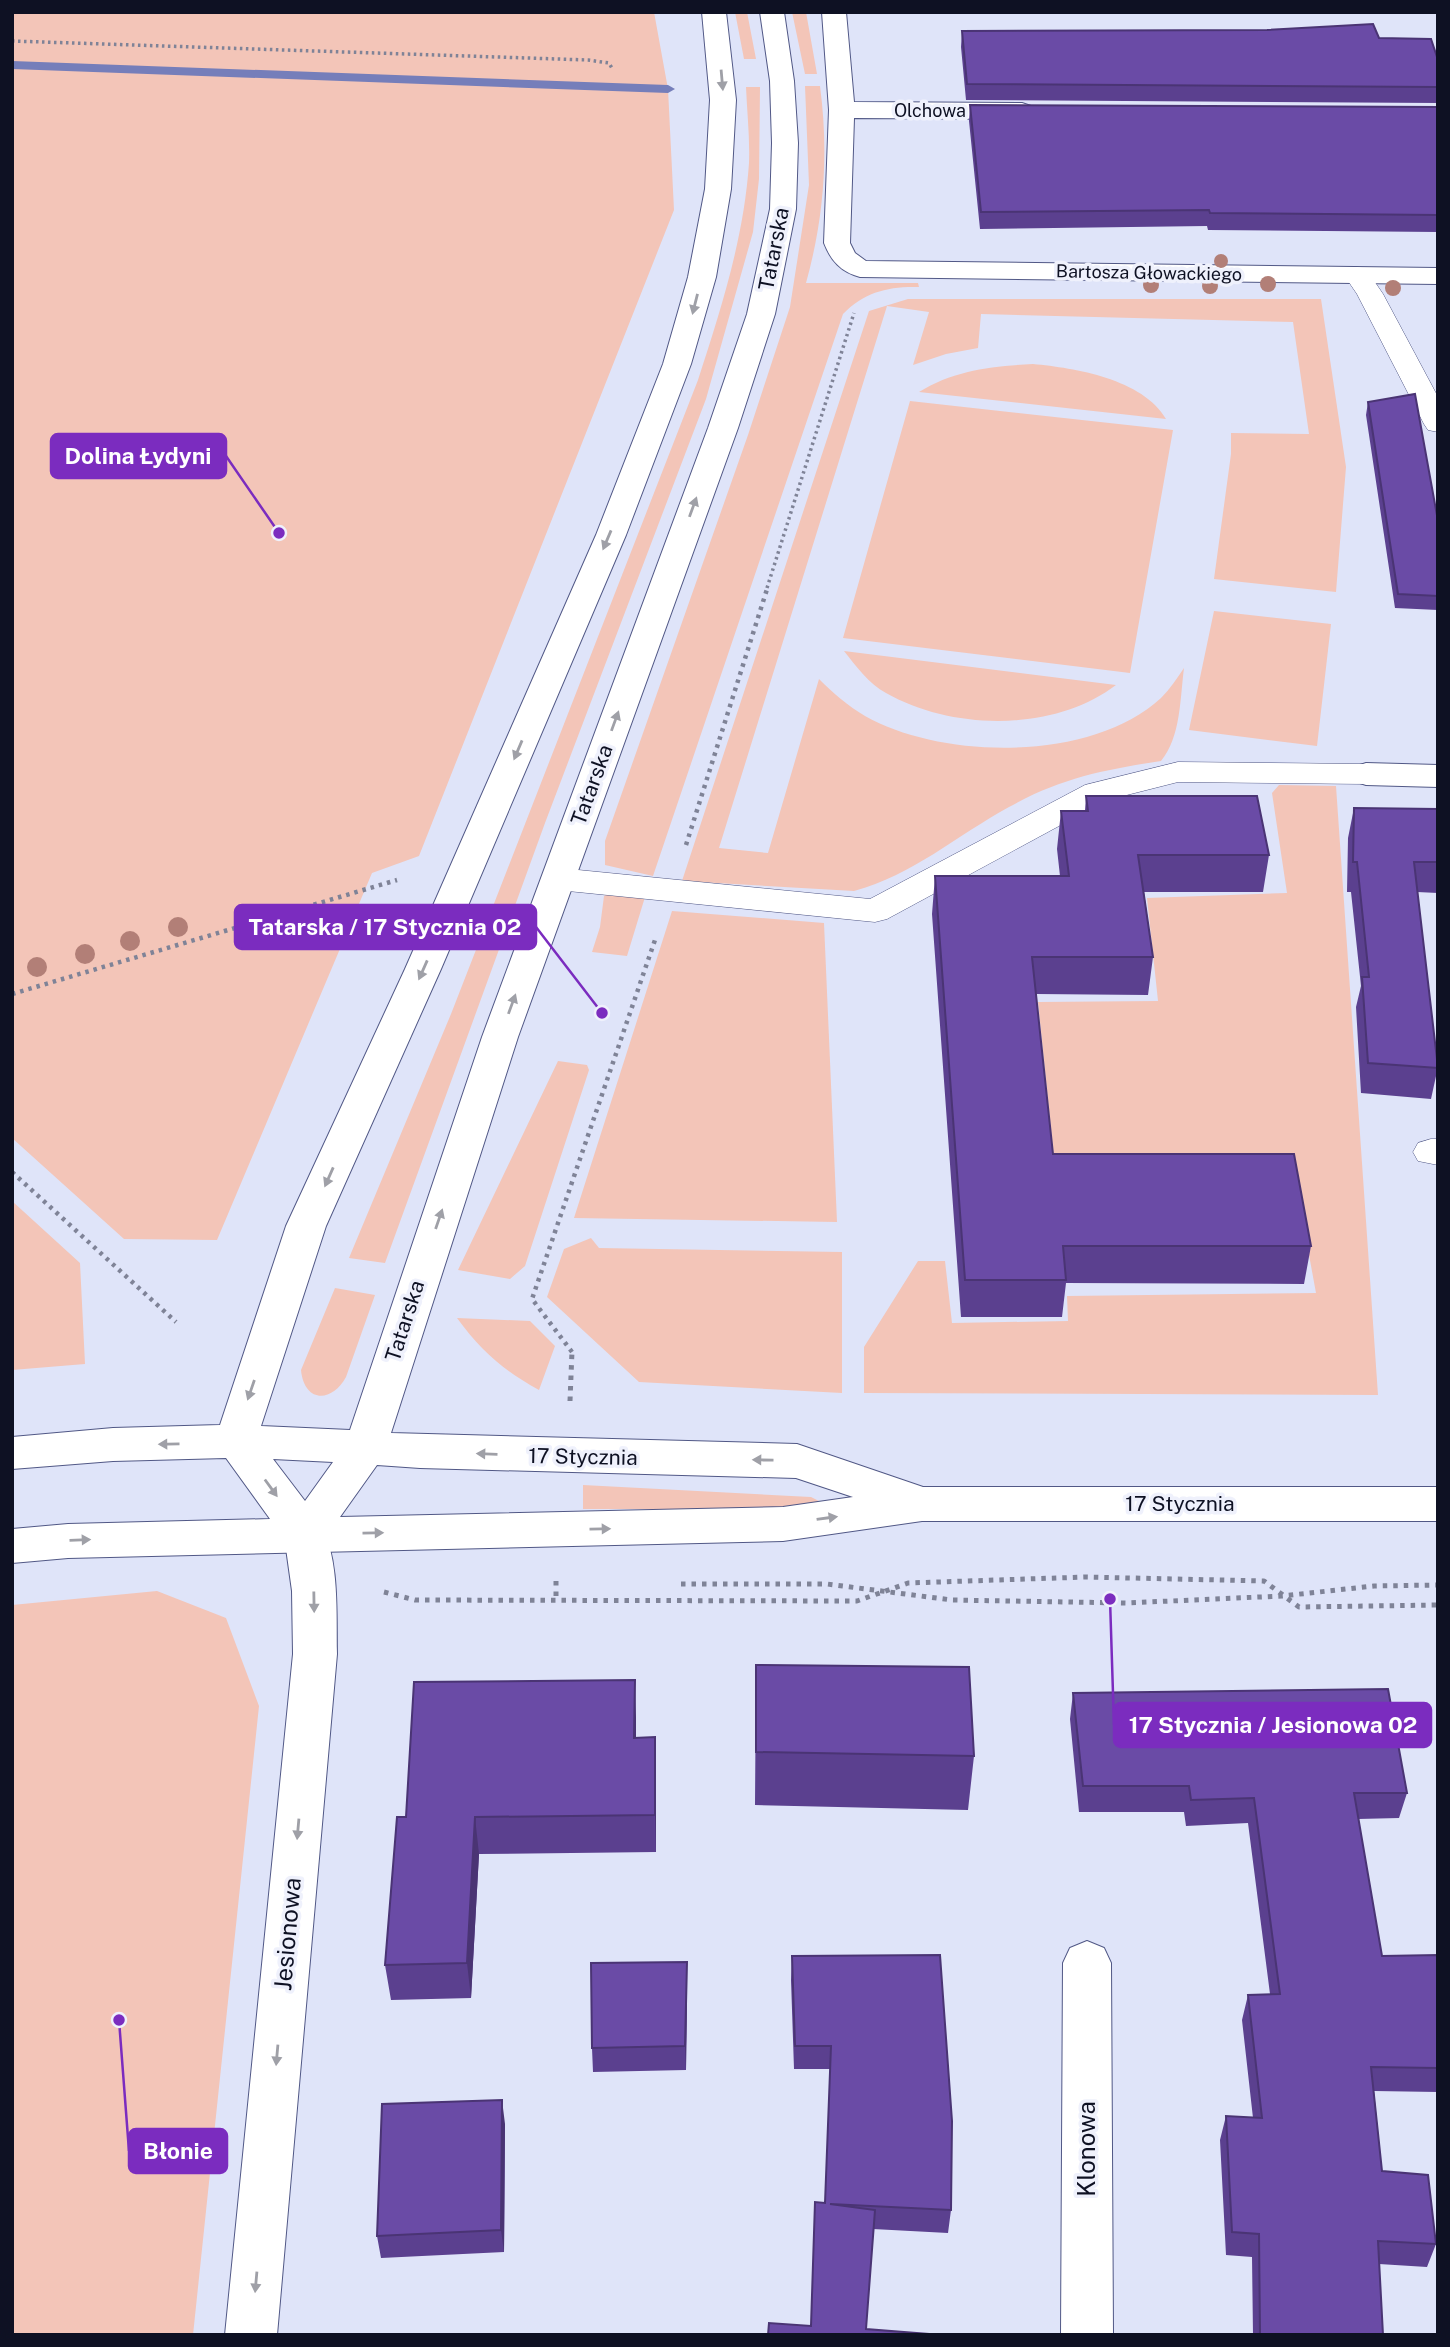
<svg xmlns="http://www.w3.org/2000/svg" width="1450" height="2347" font-family="'Public Sans',sans-serif">
  <rect width="100%" height="100%" fill="#dfe4f9"/>
  <!-- green -->
  <path fill="#f3c5b8" d="M12,12H654L668,89L674,210L419,856L372,873L217,1240L124,1239L12,1138Z
    M735,12H747L756,59H744Z
    M792,12H806L817,74H805Z
    M805,86H820C829,154 824,218 806,283H918L919,287C889,286 864,292 843,314L653,876L605,865V841L748,435L790,307L809,185Z
    M746,87H760L759,179L753,232L706,399L545,823L385,1263L349,1258L451,1014L698,380C721,309 744,238 749,163C750,138 747,112 746,87Z
    M908,299H1321L1346,467L1336,592L1214,579L1231,454V433L1309,434L1293,322L981,314L978,348L946,354L913,365L929,312L887,306L719,848L768,853L819,679C833,693 848,706 865,716C943,760 1092,762 1161,698C1170,689 1177,678 1184,668C1180,698 1181,737 1161,761C1103,770 1061,778 1009,807C956,836 913,875 854,891L682,881L869,311Z
    M1033,364C1075,368 1143,379 1166,419L919,392C954,370 993,366 1033,364Z
    M910,401L1173,430L1130,673L843,638Z
    M1214,611L1331,624L1317,746L1189,730Z
    M844,651L1116,685C1054,732 953,731 886,693C869,684 856,666 844,651Z
    M1279,785L1336,786L1378,1395L864,1393V1347L918,1261H945L952,1323L1068,1321L1067,1296L1316,1293L1296,1184L1056,1180L1038,1002L1158,1001L1147,898L1287,893L1272,793Z
    M613,892L645,897L627,956L592,952L600,927L604,896Z
    M672,911L824,923L837,1222L574,1218Z
    M558,1061L587,1065L589,1070L525,1266L510,1279L458,1270Z
    M12,1201L80,1263L85,1364L12,1370Z
    M591,1238L599,1248L842,1252V1393L639,1382L547,1297L564,1249Z
    M335,1288L375,1295L346,1377C331,1404 304,1402 301,1370Z
    M457,1318L530,1321L555,1346L539,1390C503,1370 482,1352 457,1318Z
    M583,1485L811,1497L821,1502L813,1509H583Z
    M157,1591L226,1618L259,1706L193,2335H12V1605Z"/>
  <g fill="none" stroke-linecap="round" stroke-linejoin="round">
    <!-- stream -->
    <path fill="#757eba" fill-rule="evenodd" d="M12,61L668,85L675,89L668,93L12,69Z"/>
    <defs>
      <path id="lane" d="M1357,267L1366,269L1383,294L1438,397V432L1428,430L1424,424L1357,294L1344,275L1348,269Z
        M1178,762L1366,764L1377,767L1382,774L1377,781L1366,784L1178,782L1107,800L887,919L875,922L558,890L546,887L541,879L546,871L558,868L870,899L1085,785Z
        M1431,1139H1438V1165L1418,1161L1413,1152L1418,1143Z"/>
      <path id="street" d="M822,12H846L854,102L1022,103L1031,106L1035,111L1031,116L1022,119L854,118L850,243L855,253L866,261L1438,268V284L860,277C841,272 831,261 824,243L829,110Z
        M1366,763L1438,765V787L1366,785L1354,781L1349,774L1354,767Z
        M305,1517L320,1522C340,1560 336,1612 337,1654L277,2335H225L293,1654L292,1591L284,1534L290,1522Z
        M1087,1941L1104,1948L1111,1963L1113,2335H1061L1063,1963L1070,1948Z"/>
      <path id="secondary" d="M702,12H726L736,100L731,189L716,277L691,364L626,535L441,969L326,1226L261,1426L350,1430L482,1037L708,428L747,314L770,209L772,143L770,81L760,12H784L794,81L798,143L796,209L775,314L738,428L518,1037L391,1433L797,1444L923,1487H1438V1521H922L783,1541L68,1558L12,1563V1529L68,1524L270,1519L226,1458L113,1461L12,1469V1437L113,1428L220,1425L286,1226L405,969L596,535L663,364L688,277L705,189L710,100ZM273,1459L333,1462L305,1501ZM377,1465L420,1468L796,1478L853,1497L783,1507L340,1517Z"/>
    </defs>
    <!-- lane casing -->
    <use href="#lane" stroke="#515886" stroke-width="1"/>
    <!-- street casing -->
    <use href="#street" stroke="#515886" stroke-width="2"/>
    <!-- secondary casing -->
    <use href="#secondary" stroke="#515886" stroke-width="2"/>
    <!-- path-far2 -->
    <path stroke="#7f8397" stroke-width="3.5" stroke-dasharray="2.5 3.5" stroke-linecap="butt" d="M12,41L588,60L609,63L613,70
      M767,588L854,313"/>
    <!-- path-far1 -->
    <path stroke="#7f8397" stroke-width="4.5" stroke-dasharray="3.5 5" stroke-linecap="butt" d="M686,845L768,586
      M12,994L397,880
      M12,1172L176,1322
      M572,1352L532,1299L656,937"/>
    <!-- path -->
    <path stroke="#7f8397" stroke-width="5" stroke-dasharray="4.5 6" stroke-linecap="butt" d="M570,1401L572,1351
      M556,1581V1601
      M681,1584H827L952,1600L1126,1603L1282,1596L1374,1586L1438,1585
      M384,1592L415,1600L857,1601L908,1583L1086,1577L1264,1581L1299,1607L1438,1605"/>
    <!-- lane -->
    <use href="#lane" fill="#fff" fill-rule="evenodd"/>
    <!-- street -->
    <use href="#street" fill="#fff" fill-rule="evenodd"/>
    <!-- secondary -->
    <use href="#secondary" fill="#fff" fill-rule="evenodd"/>
  </g>
  <!-- trees -->
  <g fill="#b27f77">
    <circle cx="1221" cy="261" r="7"/>
    <circle cx="1268" cy="284" r="8"/>
    <circle cx="1151" cy="285" r="8"/>
    <circle cx="1210" cy="286" r="8"/>
    <circle cx="1393" cy="288" r="8"/>
    <circle cx="178" cy="927" r="10"/>
    <circle cx="130" cy="941" r="10"/>
    <circle cx="85" cy="954" r="10"/>
    <circle cx="37" cy="967" r="10"/>
  </g>
  <!-- wall -->
  <path fill="#5b408f" d="M962,31L1379,38L1438,60V103L966,100L961,47Z
    M970,105L1438,107V232L1208,230L1207,226L980,229L969,121Z
    M1368,402L1438,521V610L1395,608L1366,415Z
    M1086,796L1269,855L1263,892H1144L1153,957L1148,995L1036,994L1053,1154L1311,1246L1304,1284L1066,1283L1062,1317H961L932,914L935,876H1060L1057,849L1061,811H1085Z
    M1354,808L1438,809V893L1417,892L1438,1067L1431,1099L1361,1093L1356,1007L1361,986L1351,892H1347L1348,838Z
    M756,1665L974,1756L968,1810L755,1805Z
    M1073,1693L1407,1793L1399,1818L1358,1819L1382,1956L1438,1955V2092L1374,2091L1382,2171L1436,2244L1427,2267L1379,2264L1383,2335H1253L1252,2257L1226,2255L1220,2140L1226,2116L1253,2118L1242,2020L1248,1995L1270,1994L1248,1823L1186,1826L1184,1812H1079L1070,1719Z
    M636,1717V1738L656,1774V1852L479,1854L471,1998L391,2000L385,1965L406,1817Z
    M792,1956L951,2210L948,2233L873,2229L811,2326L825,2203L830,2069H794L791,1980Z
    M687,1986L686,2070L593,2072L592,2048Z
    M505,2124L504,2252L381,2258L377,2236Z"/>
  <!-- shaded-wall -->
  <path fill="#4a3474" d="M635,1680L636,1717V1775L634,1738Z
    M655,1737L656,1774V1852L655,1815Z
    M475,1817L479,1854L471,1998L467,1963Z
    M687,1962V1986L686,2070L685,2046Z
    M502,2100L505,2124L504,2252L501,2230Z"/>
  <!-- building -->
  <path fill="#6a4ba6" stroke="#4a3474" stroke-width="2" d="M1373,24L1379,38L1431,39L1438,60V87L967,84L962,31L1267,30Z
    M970,105L1438,107V215L1210,213L1209,210L981,212Z
    M1415,394L1438,521V596L1398,594L1368,402Z
    M1086,796H1257L1269,855H1138L1153,957H1032L1053,1154H1294L1311,1246H1063L1066,1280H965L935,876H1069L1061,811H1088Z
    M1354,808L1438,809V862H1414L1438,1068L1368,1063L1362,977H1369L1357,862H1353Z
    M756,1665L969,1667L974,1756L756,1752Z
    M635,1680L634,1738L655,1737V1815L475,1817L467,1963L385,1965L397,1817H406L414,1682Z
    M1388,1689L1407,1793H1354L1382,1956L1438,1955V2068L1371,2067L1382,2171L1428,2175L1436,2244L1378,2241L1383,2335H1260L1259,2234L1232,2232L1226,2116L1262,2118L1248,1995L1280,1994L1254,1798L1191,1800L1189,1786H1083L1073,1693Z
    M940,1955L952,2121L951,2210L830,2204L875,2210L866,2329L942,2335H768L769,2323L811,2326L815,2202L825,2203L831,2046H795L792,1956Z
    M687,1962L685,2046L592,2048L591,1963Z
    M502,2100L501,2230L377,2236L382,2104Z"/>
  <!-- one-way arrows -->
  <defs><path id="oneway-solid" d="M-6-.8H1V-3.2L6.5 0L1 3.2V.8H-6Z" transform="scale(1.75)"/></defs>
  <g fill="#9fa0a7">
    <use href="#oneway-solid" transform="translate(722 80) rotate(85)"/>
    <use href="#oneway-solid" transform="translate(695 304) rotate(104)"/>
    <use href="#oneway-solid" transform="translate(693 507) rotate(-70)"/>
    <use href="#oneway-solid" transform="translate(607 540) rotate(113)"/>
    <use href="#oneway-solid" transform="translate(615 721) rotate(-70)"/>
    <use href="#oneway-solid" transform="translate(518 750) rotate(113)"/>
    <use href="#oneway-solid" transform="translate(423 970) rotate(114)"/>
    <use href="#oneway-solid" transform="translate(512 1004) rotate(-70)"/>
    <use href="#oneway-solid" transform="translate(329 1177) rotate(114)"/>
    <use href="#oneway-solid" transform="translate(439 1219) rotate(-71)"/>
    <use href="#oneway-solid" transform="translate(251 1390) rotate(109)"/>
    <use href="#oneway-solid" transform="translate(169 1444) rotate(179)"/>
    <use href="#oneway-solid" transform="translate(487 1454) rotate(-178)"/>
    <use href="#oneway-solid" transform="translate(763 1460) rotate(-179)"/>
    <use href="#oneway-solid" transform="translate(271 1488) rotate(54)"/>
    <use href="#oneway-solid" transform="translate(827 1518) rotate(-8)"/>
    <use href="#oneway-solid" transform="translate(600 1529) rotate(-1)"/>
    <use href="#oneway-solid" transform="translate(373 1533) rotate(-1)"/>
    <use href="#oneway-solid" transform="translate(80 1540) rotate(-2)"/>
    <use href="#oneway-solid" transform="translate(314 1602) rotate(89)"/>
    <use href="#oneway-solid" transform="translate(298 1829) rotate(95)"/>
    <use href="#oneway-solid" transform="translate(277 2055) rotate(95)"/>
    <use href="#oneway-solid" transform="translate(256 2282) rotate(95)"/>
  </g>
  <g text-anchor="middle" stroke-width="7" stroke-linejoin="round" paint-order="stroke">
    <!-- far-street labels -->
    <g font-size="18" fill="#0e1123" stroke="#eff1fc">
      <text x="930" y="117">Olchowa</text>
      <text transform="translate(1149 273) rotate(1)" y="6">Bartosza Głowackiego</text>
    </g>
    <!-- street labels -->
    <g font-size="21" fill="#0e1123" stroke="#eff1fc">
      <text transform="translate(774 249) rotate(-79)" y="7">Tatarska</text>
      <text transform="translate(592 785) rotate(-70)" y="7">Tatarska</text>
      <text transform="translate(405 1321) rotate(-72)" y="7">Tatarska</text>
      <text transform="translate(583 1457) rotate(1)" y="7">17 Stycznia</text>
      <text x="1180" y="1511">17 Stycznia</text>
    </g>
    <!-- near-street labels -->
    <g font-size="24" fill="#0e1123" stroke="#eff1fc">
      <text transform="translate(288 1934) rotate(-85)" y="8">Jesionowa</text>
      <text transform="translate(1087 2149) rotate(-90)" y="8">Klonowa</text>
    </g>
  </g>
  <!-- callouts -->
  <path fill="none" stroke="#7b2cbf" stroke-width="2.5" d="M279 533L226 456M602 1013L536 927M1110 1599L1114 1725M119 2020L129 2151"/>
  <g fill="#7b2cbf" stroke="#eff1fc" stroke-width="2.5">
    <circle cx="279" cy="533" r="7"/>
    <circle cx="602" cy="1013" r="7"/>
    <circle cx="1110" cy="1599" r="7"/>
    <circle cx="119" cy="2020" r="7"/>
  </g>
  <g fill="#7b2cbf" stroke="#7b2cbf" stroke-width="2.5">
    <rect x="51" y="434" width="175" height="44" rx="7"/>
    <rect x="235" y="905" width="301" height="44" rx="7"/>
    <rect x="1114" y="1703" width="317" height="44" rx="7"/>
    <rect x="129" y="2129" width="98" height="44" rx="7"/>
  </g>
  <g font-size="23" text-anchor="middle" font-weight="bold" fill="#fff">
    <text x="138" y="464">Dolina Łydyni</text>
    <text x="385" y="935">Tatarska / 17 Stycznia 02</text>
    <text x="1273" y="1733">17 Stycznia / Jesionowa 02</text>
    <text x="178" y="2159">Błonie</text>
  </g>
  <!-- border -->
  <rect width="1450" height="2347" fill="none" stroke="#0e1123" stroke-width="28"/>
</svg>
